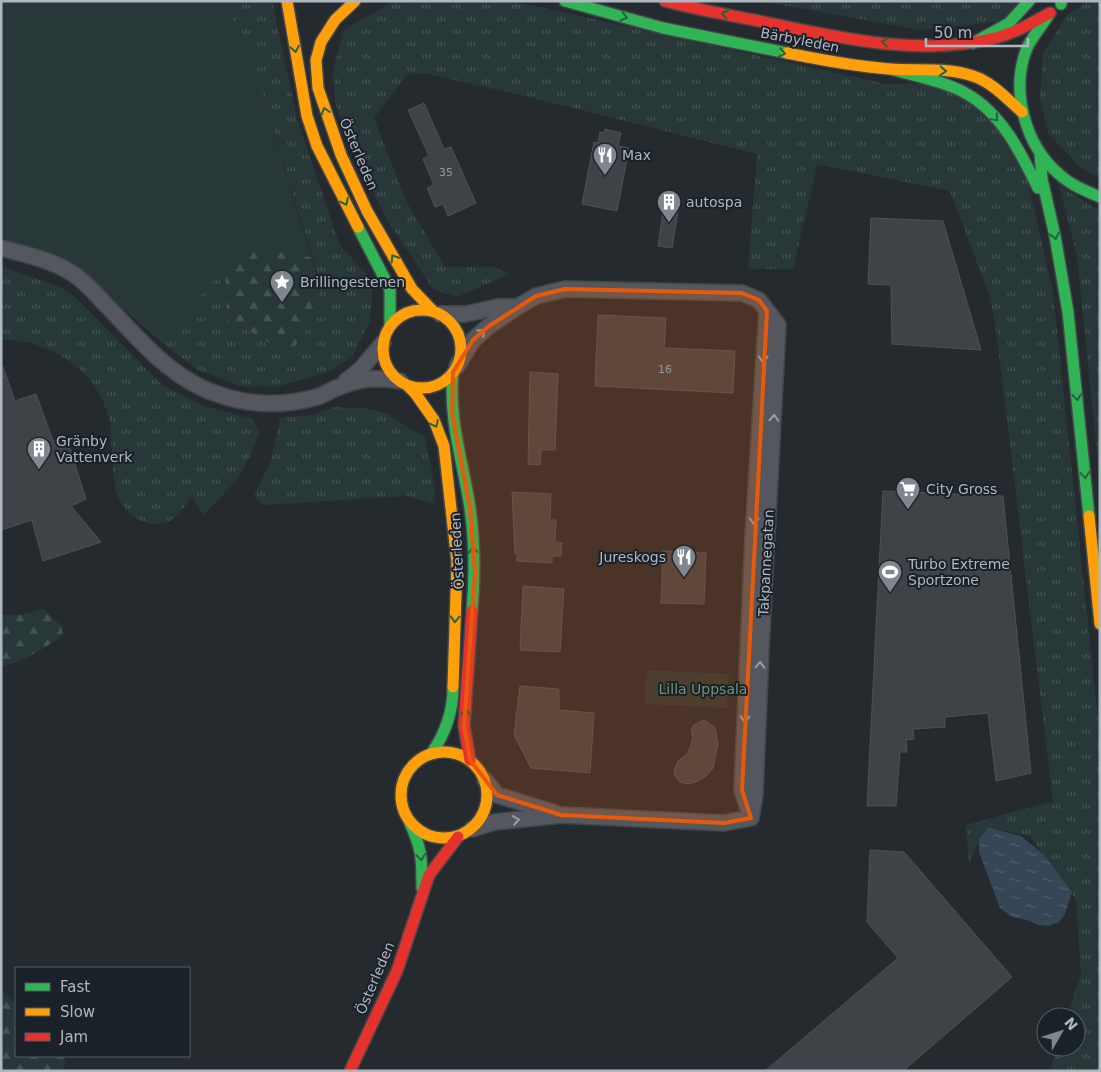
<svg xmlns="http://www.w3.org/2000/svg" width="1101" height="1072" font-family="'DejaVu Sans',sans-serif">
  <defs>
    <pattern id="grass-tufts" width="24" height="20" patternUnits="userSpaceOnUse" patternTransform="scale(1.25)"><rect width="24" height="20" fill="#283838"/><path d="M3 7l-1-3M5 7V3M7 7l1-3M15 17l-1-3M17 17v-4M19 17l1-3" fill="none" stroke="#455353"/></pattern>
    <pattern id="forest-firs" width="22" height="20" patternUnits="userSpaceOnUse" patternTransform="scale(1.25)"><rect width="22" height="20" fill="#283838"/><path d="M5 1l3.5 6h-7zM16 11l3.5 6h-7z" fill="#455353"/></pattern>
    <pattern id="water-ripples" width="26" height="14" patternUnits="userSpaceOnUse" patternTransform="scale(1.25)"><rect width="26" height="14" fill="#374657"/><path d="M2 4q2-2 4 0t4 0M15 11q2-2 4 0t4 0" fill="none" stroke="#515e6d"/></pattern>
  </defs>
  <rect width="100%" height="100%" fill="#252a2f"/>
  <!-- grass -->
  <path fill="url(#grass-tufts)" d="M220,1H272L297,119L340,246L373,281L370,322L352,357L329,372L276,387L240,386L198,370L159,340L225,268L227,319L289,353L310,324L321,287L244,36Z
    M408,1H505L526,4L886,84L945,83L1018,137L1053,292L1100,738V1071H1050L1058,1047H1076V1017H1067L1081,974L1076,900L1030,836L988,827L979,839L969,866L966,825L1053,801L996,329L989,294L950,191L817,164L793,269H748L757,154L570,107L425,73L407,75L374,118L406,201L445,267H493L509,274L457,297L433,289L387,220L348,143L335,102L333,69L344,30L390,3Z
    M761,1H1040L1005,21L920,30Z
    M1089,1H1100V179L1079,166L1048,133L1040,98L1043,53L1067,15Z
    M1059,186L1100,210V484L1077,256Z
    M1,266L62,288L76,298L162,385L207,407L253,419L259,433L250,456L236,481L203,515L192,497C186,503 182,512 175,517C153,535 122,515 116,491C110,467 114,440 108,415C96,369 47,338 1,340Z
    M334,407C352,408 375,407 391,416C403,423 411,432 425,436L435,488L434,504L407,496L263,505L254,495L271,461L280,418L314,415Z"/>
  <!-- forest -->
  <path fill="url(#forest-firs)" d="M270,249L311,257L321,288L310,324L290,354L227,319L225,268L240,253Z
    M43,609L61,625L63,635C45,648 23,662 1,667V615H20Z
    M1,990L16,1004V1056H63L66,1063L62,1071H1Z"/>
  <!-- green -->
  <path fill="#283838" d="M1,1H220L244,36L311,257L270,249L240,253L159,340L74,267L1,241Z
    M647,670L729,674L727,708L645,704Z"/>
  <!-- water -->
  <path fill="url(#water-ripples)" d="M988,827L1021,836L1043,854L1072,892L1065,914L1059,922L1049,926L1039,925L1027,920L1012,917L1000,908L979,852V839Z"/>
  <!-- building -->
  <path fill="#3f4347" stroke="#4d5257" d="M424,103L444,149L451,147L476,203L448,216L443,204L435,207L427,188L434,185L423,159L429,156L408,110Z
    M605,129L621,133L618,146L629,148L617,211L582,204L594,142L598,143L600,132L604,133Z
    M665,197L680,199L672,248L658,246Z
    M871,218L943,221L981,350L892,344L891,285L868,284Z
    M598,315L666,318L664,348L735,351L733,393L595,386Z
    M1,367H3L15,401L36,394L53,441L66,436L86,499L71,506L101,542L43,561L32,520L1,530Z
    M530,372L558,374L555,450H541L540,465L528,464Z
    M883,491L1003,496L1031,773L996,781L988,713L945,717V727L913,729L914,739L906,740L907,752H900L896,806H867Z
    M512,492L551,494L550,520H556L555,542L562,543L561,556H552V563L517,561V554H515Z
    M663,551L706,553L704,604L661,603Z
    M523,586L564,589L560,652L520,650Z
    M520,686L559,689V710L594,713L590,773L531,768L514,735Z
    M704,720L715,728L718,744L713,768L706,776L698,781L688,784L680,782L675,776L674,770L678,761L687,754L691,745L693,737L691,730L694,725Z
    M870,850L904,852L1012,977L903,1071H765L898,958L867,922Z"/>
  <g fill="none" stroke-linecap="round" stroke-linejoin="round">
    <defs>
      <path id="street" d="M1,248C24,254 52,260 72,273C86,282 97,296 108,307C142,342 172,380 220,395C252,406 284,406 317,397C323,395 328,392 334,389C359,379 373,376 400,381
        M440,314H466L497,307H517
        M457,366L473,340L489,326L517,307L536,296L565,289L742,293L759,300L778,325L761,648L755,794L751,818
        M346,381L360,370L383,343
        M485,780L497,795L555,813
        M750,814L742,790L753,539L767,311
        M472,829L495,822L561,815L724,823L751,818"/>
      <path id="fast" d="M565,1L663,28L787,53
        M1061,1V4
        M1048,16C1041,27 1032,37 1027,48C1010,90 1025,146 1060,175C1071,185 1086,191 1100,197
        M973,43L1009,23L1029,1
        M890,69C915,76 944,81 967,94C1002,114 1021,153 1038,188
        M1040,153L1042,179L1055,236L1068,312L1089,516
        M358,227L390,289V325
        M453,372C448,419 463,462 470,508C475,543 475,577 472,611
        M431,754C446,733 453,712 453,687
        M409,821C422,849 422,858 422,888"/>
      <path id="slow" d="M287,1L307,116L317,146L358,227
        M355,1L335,20L321,42L316,60L318,88L341,155L367,211L412,289L433,311
        M787,53C821,60 855,66 889,69C917,71 946,67 973,76C992,82 1007,99 1022,112
        M383 349a39 39 0 1 1 78 0a39 39 0 1 1-78 0Z
        M407,385L415,393L434,420L444,446L457,562L453,687
        M1089,516L1100,624
        M401 795a43 43 0 1 1 86 0a43 43 0 1 1-86 0Z"/>
      <path id="jam" d="M665,1C694,9 724,14 754,20C831,36 916,58 995,38C1015,33 1032,23 1050,13
        M470,760L464,726L472,611
        M350,1071L397,971L429,875L458,837"/>
    </defs>
    <!-- street casing -->
    <use href="#street" stroke="#42464a" stroke-width="18"/>
    <!-- fast casing -->
    <use href="#fast" stroke="#42464a" stroke-width="14"/>
    <!-- slow casing -->
    <use href="#slow" stroke="#42464a" stroke-width="14"/>
    <!-- jam casing -->
    <use href="#jam" stroke="#42464a" stroke-width="14"/>
    <!-- street -->
    <use href="#street" stroke="#54585e" stroke-width="15"/>
    <!-- fast -->
    <use href="#fast" stroke="#30b455" stroke-width="11"/>
    <!-- slow -->
    <use href="#slow" stroke="#ff9f0a" stroke-width="11"/>
    <!-- jam -->
    <use href="#jam" stroke="#e5322d" stroke-width="11"/>
  </g>
  <!-- one-way arrows -->
  <defs><path id="oneway-chevron" d="M-2-3.5L2.5 0L-2 3.5" fill="none" stroke-width="1.6" stroke-linecap="round" stroke-linejoin="round" transform="scale(1.25)"/></defs>
  <g stroke="#24633c">
    <use href="#oneway-chevron" transform="translate(725 14) rotate(-168)"/>
    <use href="#oneway-chevron" transform="translate(624 17) rotate(16)"/>
    <use href="#oneway-chevron" transform="translate(885 42) rotate(-174)"/>
    <use href="#oneway-chevron" transform="translate(295 49) rotate(80)"/>
    <use href="#oneway-chevron" transform="translate(782 53) rotate(11)"/>
    <use href="#oneway-chevron" transform="translate(943 71) rotate(4)"/>
    <use href="#oneway-chevron" transform="translate(325 111) rotate(-108)"/>
    <use href="#oneway-chevron" transform="translate(995 118) rotate(50)"/>
    <use href="#oneway-chevron" transform="translate(345 202) rotate(64)"/>
    <use href="#oneway-chevron" transform="translate(1055 236) rotate(78)"/>
    <use href="#oneway-chevron" transform="translate(394 258) rotate(-122)"/>
    <use href="#oneway-chevron" transform="translate(1077 397) rotate(84)"/>
    <use href="#oneway-chevron" transform="translate(435 424) rotate(65)"/>
    <use href="#oneway-chevron" transform="translate(1085 475) rotate(84)"/>
    <use href="#oneway-chevron" transform="translate(473 550) rotate(-95)"/>
    <use href="#oneway-chevron" transform="translate(455 619) rotate(92)"/>
    <use href="#oneway-chevron" transform="translate(466 712) rotate(-85)"/>
    <use href="#oneway-chevron" transform="translate(421 857) rotate(83)"/>
  </g>
  <g stroke="#989fa8">
    <use href="#oneway-chevron" transform="translate(482 332) rotate(-42)"/>
    <use href="#oneway-chevron" transform="translate(763 359) rotate(93)"/>
    <use href="#oneway-chevron" transform="translate(774 418) rotate(-87)"/>
    <use href="#oneway-chevron" transform="translate(754 521) rotate(93)"/>
    <use href="#oneway-chevron" transform="translate(760 665) rotate(-88)"/>
    <use href="#oneway-chevron" transform="translate(745 719) rotate(92)"/>
    <use href="#oneway-chevron" transform="translate(516 820) rotate(-8)"/>
  </g>
  <!-- marked area -->
  <path fill="#e8590c" fill-opacity="0.2" stroke="#e8590c" stroke-width="4" stroke-linejoin="round" d="M565,289L742,293L759,300L767,311L742,790L751,818L724,823L561,815L497,795L470,760L464,726L475,573L470,509L452,414L453,372L473,340L489,326L536,296Z"/>
  <!-- icons -->
  <defs>
    <symbol id="restaurant-pin" viewBox="-11 -11 22 30"><path d="M0 17L-7.5 6A9.5 9.5 0 1 1 7.5 6Z" fill="#7f868e" stroke="#1a2128"/><path d="M-5-6h1v4h1v-4h1v4h1v-4h1v5L-1.5 .5V6h-2V.5L-5-1ZM5-6V6H3V1.5H1.5Q1.5-4 5-6Z" fill="#fff"/></symbol>
    <symbol id="building-pin" viewBox="-11 -11 22 30"><path d="M0 17L-7.5 6A9.5 9.5 0 1 1 7.5 6Z" fill="#7f868e" stroke="#1a2128"/><path d="M-4-6H4V6H1V3H-1V6H-4ZM-2.5-4.3h1.7v1.8h-1.7ZM.8-4.3h1.7v1.8H.8ZM-2.5-1h1.7V.8h-1.7ZM.8-1h1.7V.8H.8Z" fill="#fff"/></symbol>
    <symbol id="sight-pin" viewBox="-11 -11 22 30"><path d="M0 17L-7.5 6A9.5 9.5 0 1 1 7.5 6Z" fill="#7f868e" stroke="#1a2128"/><path d="M0-6L1.8-2.2L6-1.7L2.9 1.2L3.7 5.4L0 3.3L-3.7 5.4L-2.9 1.2L-6-1.7L-1.8-2.2Z" fill="#fff"/></symbol>
    <symbol id="supermarket-pin" viewBox="-11 -11 22 30"><path d="M0 17L-7.5 6A9.5 9.5 0 1 1 7.5 6Z" fill="#7f868e" stroke="#1a2128"/><path d="M-6-5.5h2.5l.6 2H6L4.5 2H-2.5L-4.4-4H-6ZM-1.5 3.2a1.3 1.3 0 1 0 .1 0ZM3 3.2a1.3 1.3 0 1 0 .1 0Z" fill="#fff"/></symbol>
    <symbol id="stadium-pin" viewBox="-11 -11 22 30"><path d="M0 17L-7.5 6A9.5 9.5 0 1 1 7.5 6Z" fill="#7f868e" stroke="#1a2128"/><path d="M0-5a6.5 5 0 1 0 0 10a6.5 5 0 1 0 0-10ZM-3.5-1.8h7v3.6h-7Z" fill="#fff"/></symbol>
  </defs>
  <g fill-rule="evenodd">
    <use href="#restaurant-pin" x="591" y="141" width="28" height="38"/>
    <use href="#building-pin" x="655" y="188" width="28" height="38"/>
    <use href="#sight-pin" x="268" y="268" width="28" height="38"/>
    <use href="#building-pin" x="25" y="435" width="28" height="38"/>
    <use href="#supermarket-pin" x="894" y="475" width="28" height="38"/>
    <use href="#restaurant-pin" x="670" y="543" width="28" height="38"/>
    <use href="#stadium-pin" x="876" y="558" width="28" height="38"/>
  </g>
  <g text-anchor="middle" stroke-width="4" stroke-linejoin="round" paint-order="stroke">
    <!-- number labels -->
    <g font-size="11" fill="#939aa2">
      <text x="446" y="176">35</text>
      <text x="665" y="373">16</text>
    </g>
    <!-- street labels -->
    <g font-size="14" fill="#afb7c1" stroke="#1a2128">
      <text transform="translate(800 40) rotate(11)" y="5">Bärbyleden</text>
      <text transform="translate(359 154) rotate(67)" y="5">Österleden</text>
      <text transform="translate(457 551) rotate(-93)" y="5">Österleden</text>
      <text transform="translate(766 563) rotate(-87)" y="5">Takpannegatan</text>
      <text transform="translate(375 978) rotate(-67)" y="5">Österleden</text>
    </g>
    <!-- poi labels -->
    <g font-size="14" fill="#afb7c1" stroke="#1a2128" text-anchor="start">
      <text x="622" y="160">Max</text>
      <text x="686" y="207">autospa</text>
      <text x="300" y="287">Brillingestenen</text>
      <text x="56" y="446">Gränby<tspan x="56" dy="16">Vattenverk</tspan></text>
      <text x="926" y="494">City Gross</text>
      <text x="666" y="562" text-anchor="end">Jureskogs</text>
      <text x="908" y="569">Turbo Extreme<tspan x="908" dy="16">Sportzone</tspan></text>
    </g>
    <!-- park labels -->
    <g font-size="14" fill="#709477" stroke="#1a2128">
      <text x="703" y="694">Lilla Uppsala</text>
    </g>
  </g>
  <!-- border -->
  <rect width="1101" height="1072" fill="none" stroke="#afb7c1" stroke-width="5"/>
  <!-- legend -->
  <rect x="15" y="967" width="175" height="90" fill="#1a2128" stroke="#565d65"/>
  <rect x="25" y="983" width="25" height="8" fill="#30b455" stroke="#565d65"/>
  <text x="60" y="992" font-size="15" fill="#afb7c1">Fast</text>
  <rect x="25" y="1008" width="25" height="8" fill="#ff9f0a" stroke="#565d65"/>
  <text x="60" y="1017" font-size="15" fill="#afb7c1">Slow</text>
  <rect x="25" y="1033" width="25" height="8" fill="#e5322d" stroke="#565d65"/>
  <text x="60" y="1042" font-size="15" fill="#afb7c1">Jam</text>
  <!-- north arrow -->
  <g transform="translate(1061 1032) rotate(51)"><circle r="24" fill="#1a2128" stroke="#565d65"/>
  <path d="M0-4L9 19L0 12L-9 19Z" fill="#7f868e"/>
  <text y="-8" font-size="14" font-weight="bold" text-anchor="middle" fill="#afb7c1">N</text>
  </g>
  <!-- scale -->
  <path d="M926 38v8h102v-8" fill="none" stroke="#afb7c1" stroke-width="2.5"/>
  <text x="934" y="38" font-size="15" fill="#afb7c1" stroke="#1a2128" stroke-width="4" paint-order="stroke">50 m</text>
</svg>
